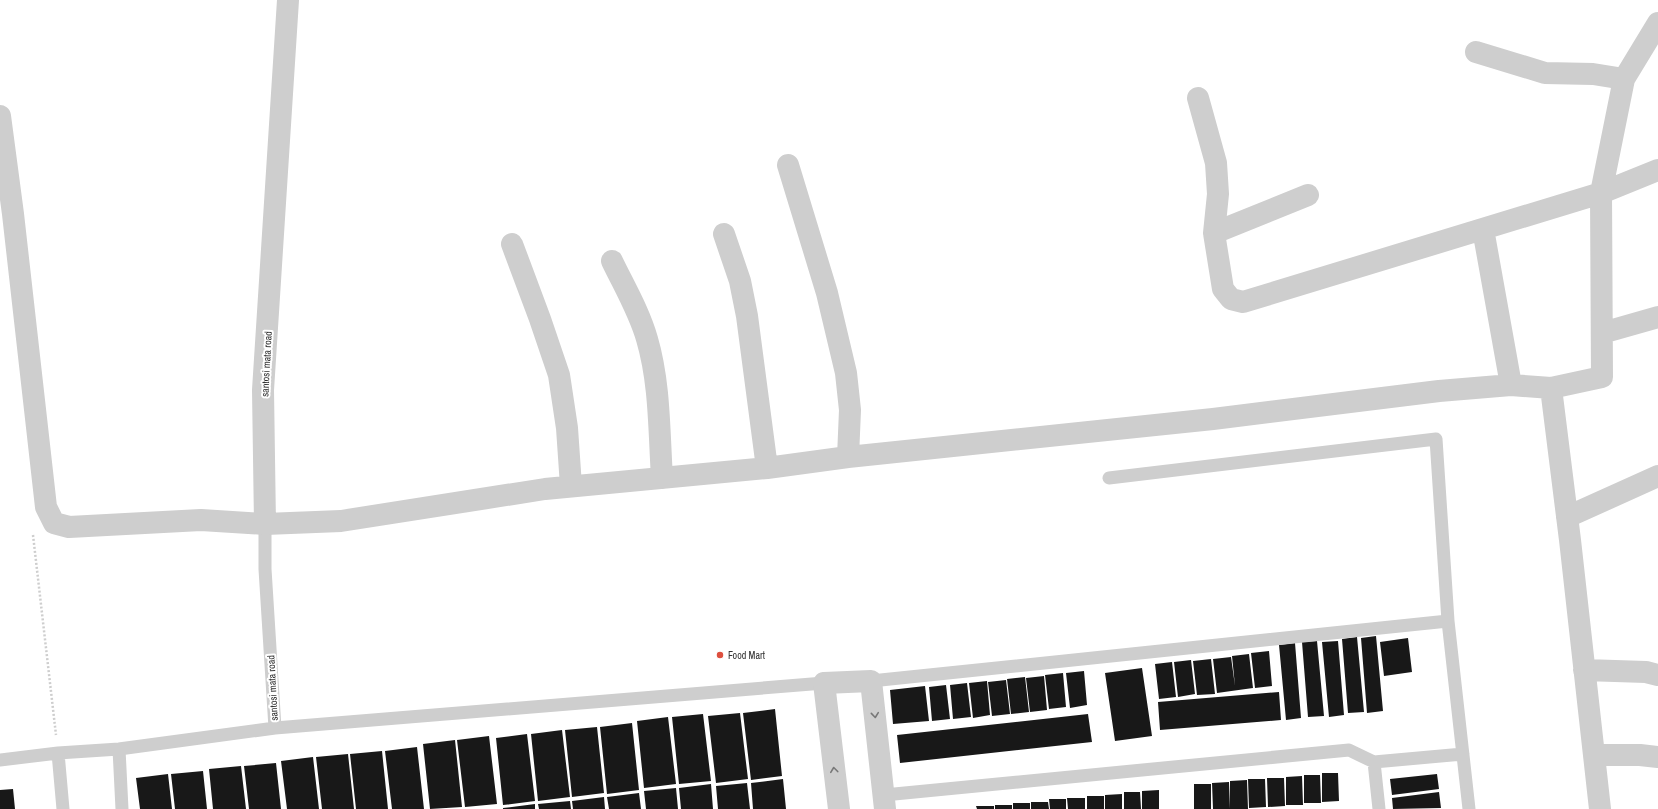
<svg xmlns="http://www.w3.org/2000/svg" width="1658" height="809" font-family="'Archivo Narrow',sans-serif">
  <rect width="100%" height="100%" fill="#fff"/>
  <!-- building -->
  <path fill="#181818" d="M1376,636L1383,711L1367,713L1361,638Z
    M1357,637L1364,712L1348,713L1342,639Z
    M1408,638L1412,672L1384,676L1380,642Z
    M1317,641L1324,716L1308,717L1302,642Z
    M1338,641L1344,715L1329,717L1322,642Z
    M1295,643L1301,718L1286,720L1279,645Z
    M1269,651L1272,686L1255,688L1251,653Z
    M1249,654L1253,688L1217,693L1213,659L1231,657L1235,686L1232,656Z
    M1211,659L1215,694L1197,695L1193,661Z
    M1191,660L1195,694L1178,697L1174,662Z
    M1172,662L1176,697L1159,699L1155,664Z
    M1142,668L1152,736L1115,741L1105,673Z
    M1084,671L1087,705L1070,708L1066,673Z
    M1063,673L1066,707L1049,709L1045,675Z
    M1044,676L1047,710L1030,712L1026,678Z
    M1025,677L1029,712L1011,714L1007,679Z
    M1006,680L1010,714L992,716L988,682Z
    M987,681L990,715L973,718L969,683Z
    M967,683L971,717L953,719L950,685Z
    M946,685L950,719L932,721L929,687Z
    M925,686L929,721L893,724L890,690Z
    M1279,692L1281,720L1160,730L1158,702Z
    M775,709L782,776L751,780L743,713Z
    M740,713L748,779L716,783L708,716Z
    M703,714L711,781L679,784L672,717Z
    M1088,714L1092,742L900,763L897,735Z
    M668,717L676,784L644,788L637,721Z
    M632,723L639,790L607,794L600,727Z
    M597,727L604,793L572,797L565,730Z
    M562,730L570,797L538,801L531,734Z
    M527,734L535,801L503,805L496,738Z
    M489,736L497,804L465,807L457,740Z
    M455,740L462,807L430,809L423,744Z
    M417,747L424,809H392L385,751Z
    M382,751L388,809H356L350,754Z
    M348,754L354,809H322L316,757Z
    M313,757L319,809H287L281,761Z
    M276,763L281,809H249L244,766Z
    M241,766L246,809H213L209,769Z
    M203,771L207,809H175L171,774Z
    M1322,773H1338L1339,801L1322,802Z
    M168,774L172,809H140L136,778Z
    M1437,774L1439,789L1392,795L1390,779Z
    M1304,775H1320L1321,803H1304Z
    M1302,776L1303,805H1286V777Z
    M1267,778H1284L1285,806L1268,807Z
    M783,779L786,809H753L751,783Z
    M1248,779H1265L1266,807L1249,808Z
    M1247,780L1248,809H1230V781Z
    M1229,782L1230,809H1213L1212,783Z
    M747,783L750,809H718L716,786Z
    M711,784L713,809H681L679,788Z
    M1194,784H1211V809H1194Z
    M676,788L678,809H646L644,791Z
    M13,789L15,809H0V790Z
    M1159,790V809H1142V791Z
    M1124,792H1140L1141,809H1124Z
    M1439,792L1441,808L1393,809L1392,798Z
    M639,793L641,809H609L607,797Z
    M1122,794V809H1105V795Z
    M1087,796H1104V809H1087Z
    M604,797L605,809H573L572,801Z
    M1067,798H1085V809H1068Z
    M1049,799H1066V809H1050Z
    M570,801L571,809H539L538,804Z
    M1031,802H1048L1049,809H1031Z
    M1013,803H1030V809H1013Z
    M535,804V809H503V808Z
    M995,805H1012V809H995Z
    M976,806H994V809H977Z"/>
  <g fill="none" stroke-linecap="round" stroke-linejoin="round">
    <!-- path -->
    <path stroke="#cecece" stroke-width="2.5" stroke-dasharray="2 2" stroke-linecap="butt" d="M33,535L56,735"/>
    <!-- service -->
    <path stroke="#cecece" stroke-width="13" d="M1109,478L1436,439L1448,621
      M265,524V569L275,728
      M871,681L1448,621L1469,809
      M119,749L122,809
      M58,753L63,809
      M0,760L58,753L119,749L275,728L824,683
      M884,795L1349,750L1374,762
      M1379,809L1374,762L1463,754"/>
    <!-- minor -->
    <path stroke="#cecece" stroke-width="22" d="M1658,23L1624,79L1601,193L1658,170
      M1476,52L1545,73L1593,74L1624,79
      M1198,98L1216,163L1218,194L1214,233L1223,289L1231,299L1243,302L1601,193L1602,377L1551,388L1570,540L1600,809
      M0,116L13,214L46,507L54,523L69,527L201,520L265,524L341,521L545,489L767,468L848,457L1213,419L1439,391L1511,385
      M788,165L827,293L846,373L850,410L848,457
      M1483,229L1511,385L1551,388
      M1214,233L1308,195
      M724,234L740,281L747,316L767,468
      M512,244L540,319L559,375L567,428L571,486
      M612,261C624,286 639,311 647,339C660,383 659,432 662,478
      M1602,333L1658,317
      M1567,517L1658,476
      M265,524L263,390L288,0
      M1584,670L1646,672L1658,675
      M1594,755H1640L1658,757
      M839,809L824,683L871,681L885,809"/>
  </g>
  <!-- one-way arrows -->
  <defs><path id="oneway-chevron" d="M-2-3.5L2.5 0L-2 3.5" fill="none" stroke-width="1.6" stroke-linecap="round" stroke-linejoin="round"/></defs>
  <g stroke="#787878">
    <use href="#oneway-chevron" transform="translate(875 715) rotate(84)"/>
    <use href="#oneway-chevron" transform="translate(834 770) rotate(-97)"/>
  </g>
  <!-- markers -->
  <circle fill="#dd4f3e" stroke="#fff" stroke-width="1.5" cx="720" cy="655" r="4"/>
  <g text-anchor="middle" stroke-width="4" stroke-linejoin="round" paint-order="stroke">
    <!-- street labels -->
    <g font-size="10" fill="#313131" stroke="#fff">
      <text transform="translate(266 364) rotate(-87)" y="4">santosi mata road</text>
      <text transform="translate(272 688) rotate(-93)" y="4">santosi mata road</text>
    </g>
    <!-- poi labels -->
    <g font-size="10" fill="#313131" stroke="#fff" text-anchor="start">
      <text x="728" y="659">Food Mart</text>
    </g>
  </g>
</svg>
